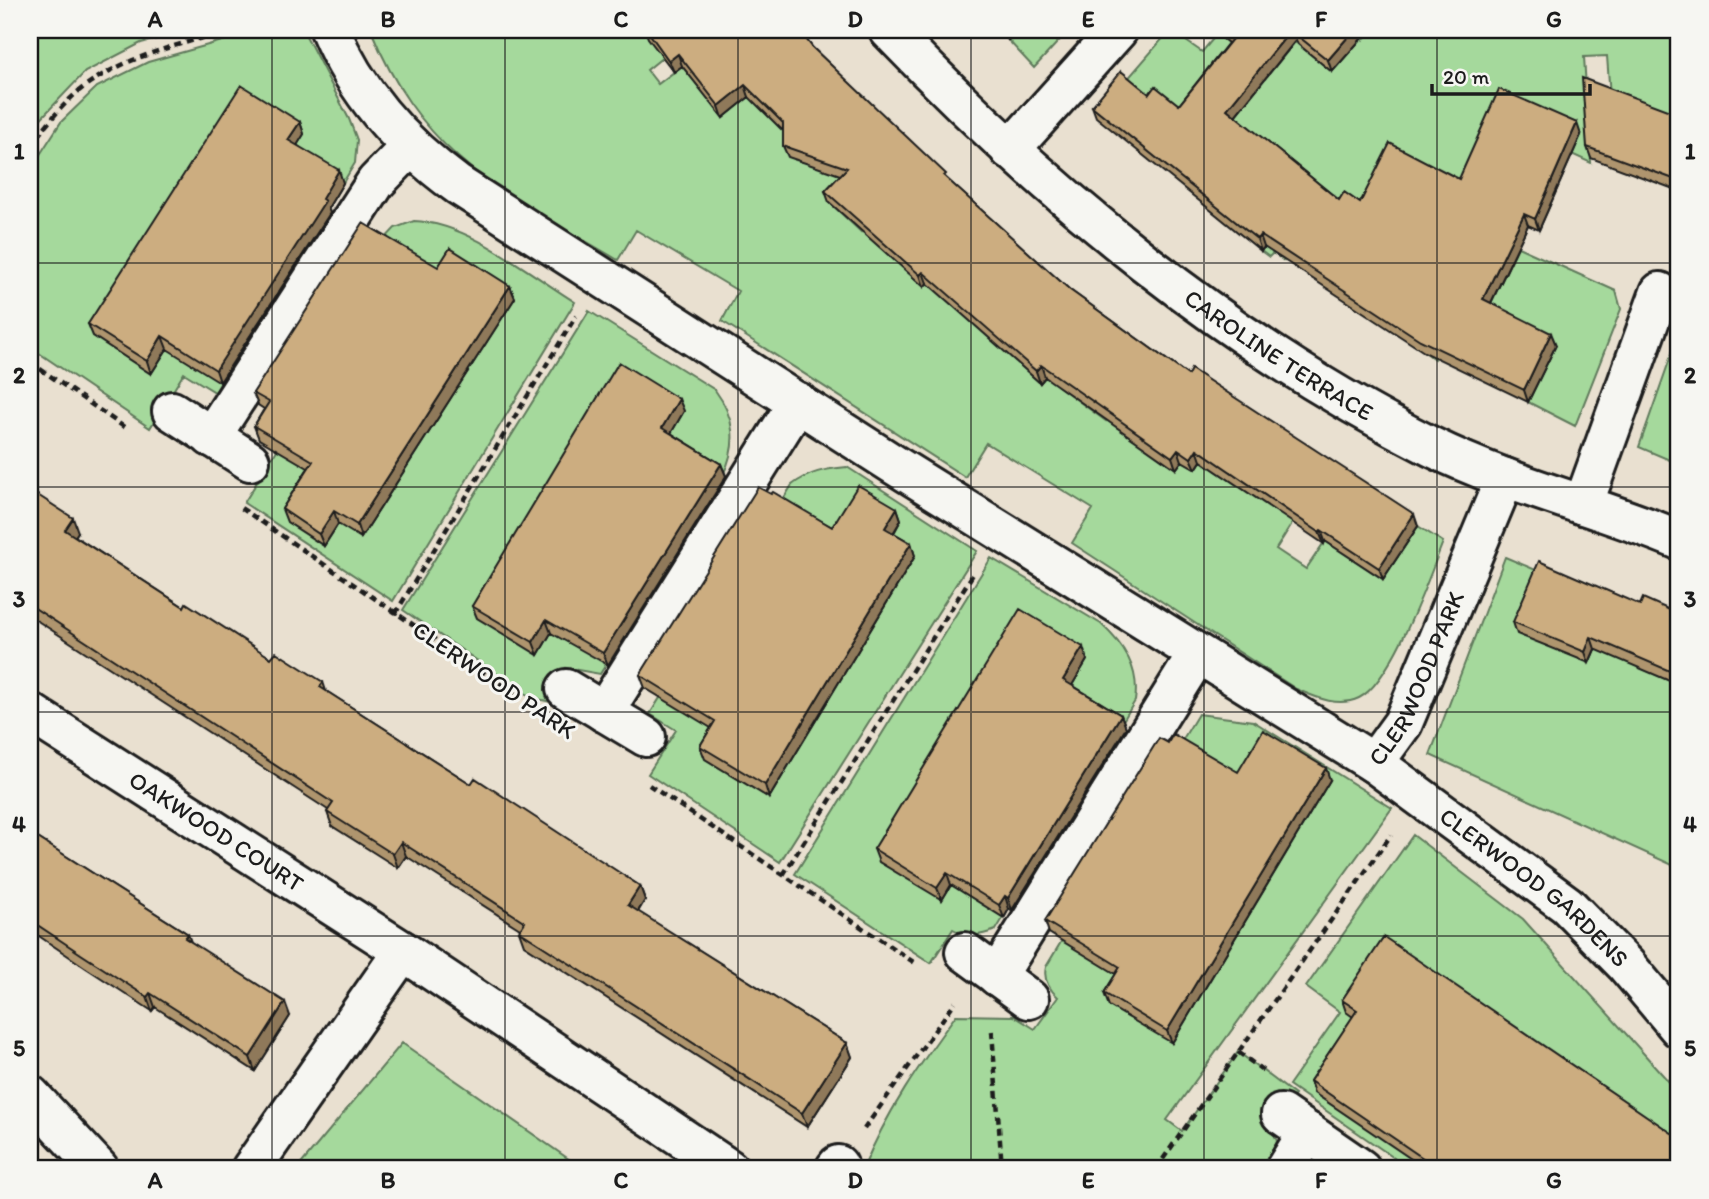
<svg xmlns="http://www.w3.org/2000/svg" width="1709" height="1199" font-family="Itim,sans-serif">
  <rect width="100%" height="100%" fill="#e9e0d0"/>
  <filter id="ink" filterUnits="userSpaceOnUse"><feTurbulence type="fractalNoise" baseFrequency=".0143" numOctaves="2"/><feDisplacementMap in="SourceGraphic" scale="14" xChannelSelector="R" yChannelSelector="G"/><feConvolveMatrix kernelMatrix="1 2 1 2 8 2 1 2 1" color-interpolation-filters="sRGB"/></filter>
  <g filter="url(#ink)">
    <!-- green -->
    <path fill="#a5d99c" stroke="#607a5c" stroke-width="2" d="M30,30H191L141,43L85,72L30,130Z
      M261,30H303L349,119L357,140L355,163L215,392L184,373L150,428L30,347V170L61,122L97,87L148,62Z
      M371,30H650L663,57L647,70L658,84L682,66L723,117L810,49L790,137L795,160L803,162L856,140L829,202L861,232L886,206L924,287L929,281L1040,383L1094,316L1058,386L1106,421L1119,404L1166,424L1150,450L1176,469L1182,461L1196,469L1204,457L1215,470L1293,522L1276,549L1306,569L1325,541L1383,579L1418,526L1443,542C1429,577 1392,682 1359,698C1338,708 1315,697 1296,689L1072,543L1093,509L986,443L965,477L722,321L738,291L636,230L618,260C504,193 424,160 371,30Z
      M1018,30H1069L1034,68L1008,40Z
      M1170,30L1202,52L1217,34L1268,75L1295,42L1332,71L1350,30L1363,40L1372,30H1679V125L1615,163L1607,56L1584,57L1591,163L1528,134L1494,236L1434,359L1425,352L1451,310L1311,219L1284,261L1273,253L1269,257L1261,251L1296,208L1183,117L1154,105L1125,82Z
      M414,221C469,223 528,273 575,302L393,601L244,503L277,450L381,243L395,228Z
      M1518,247L1616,291L1621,309L1575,426L1528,402L1555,345L1487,311Z
      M589,311L715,390C735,417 738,444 723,475L600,674L566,668L557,703L532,698L403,610Z
      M1679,333V464L1639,447Z
      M847,467L977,551L780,862L648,774L676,730L650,714L792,485C809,472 825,469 847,467Z
      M1505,557L1543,573L1589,663L1615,604L1625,661L1679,685V868L1430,755Z
      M991,558L1101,624C1124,645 1140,669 1135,701L996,930C980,936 969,938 953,929L931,963L795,874Z
      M1198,714L1253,721L1392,808L1167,1120L1182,1131L1238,1052L1295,1095L1272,1129L1277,1141L1269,1169H863C886,1113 920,1064 956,1015L1014,1016L1035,1029L1058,997C1049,989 1043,979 1046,967Z
      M1413,835L1523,919L1679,1093V1169H1410L1289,1085L1340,1012L1306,987Z
      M402,1043L583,1169H297Z"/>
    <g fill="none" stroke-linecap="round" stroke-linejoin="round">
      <defs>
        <g id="minor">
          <path id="s1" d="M330,30C357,94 403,145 458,185L893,464L1374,763L1403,723L1505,478"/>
          <path id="s2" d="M889,30C1044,192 1231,346 1432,447C1511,486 1598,506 1679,540"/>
          <path d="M1010,150L1118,30"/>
          <path d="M172,411L250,461"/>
          <path d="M211,437L376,182L411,146"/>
          <path d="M1583,505L1660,292"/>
          <path d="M566,689L646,737"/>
          <path d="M604,712L798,402"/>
          <path id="s3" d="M31,713L403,951L729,1169"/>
          <path id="s4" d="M1374,763L1567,905L1626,965L1679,1028"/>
          <path d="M965,952L1029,999"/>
          <path d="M997,976L1197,655"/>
          <path d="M30,1095L99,1169"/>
          <path d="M1281,1114L1361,1169"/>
          <path d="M251,1169L403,951"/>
          <path d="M835,1169L838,1165"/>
          <path d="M1285,1169L1308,1132"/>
        </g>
      </defs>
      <!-- minor casing -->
      <use href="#minor" stroke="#1c1c1c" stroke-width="44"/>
      <!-- path -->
      <path stroke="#1c1c1c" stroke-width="4.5" stroke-dasharray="7 5" stroke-linecap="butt" d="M30,146C48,123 69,95 94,80C137,53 185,43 232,30
        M30,362L127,429
        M241,508L520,697
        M395,614L576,316
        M649,785L918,965
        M783,875L975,571
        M992,1031L1002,1169
        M1238,1052L1265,1072
        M864,1129L955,1002
        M1156,1169L1391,835"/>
      <!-- minor -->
      <use href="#minor" stroke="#f6f6f2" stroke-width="38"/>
    </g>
    <!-- wall -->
    <path fill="#af956e" stroke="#1c1c1c" stroke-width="2" d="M645,30H799L813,48L948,180L1070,290L1188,375L1418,526L1383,579L1325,541L1324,544L1201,461L1196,469L1182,461L1176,469L1045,377L1040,383L927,283L924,287L829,202L825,191L840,175L788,157L783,146V131L749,97L723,118L682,66L674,72L648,38Z
      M999,30H1018L1008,40Z
      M1215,30H1369L1332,72L1298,44L1296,40L1235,116L1339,200L1360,203L1459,179L1581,135L1539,230L1528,225L1491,303L1556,345L1528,402L1424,352L1264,247L1261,251L1096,117L1092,106L1149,94L1179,105L1228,43L1217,34Z
      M1679,102V191L1591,158L1587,147L1675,113Z
      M300,122L304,134L297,145L343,183L328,208L330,213L220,382L167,349L151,374L93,336L88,324Z
      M438,267L510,286L515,298L361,538L338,524L324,546L287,522L282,509L308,468L259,439L254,426L264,409L258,405L253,393Z
      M684,411L671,433L721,464L726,476L608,665L551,633L538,655L477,618L472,606Z
      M30,490L78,532L75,536L184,607L271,658L323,682L326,691L471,784L640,886L645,900L638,912L847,1043L852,1057L807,1127L524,945L519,931L520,929L406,856L398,868L332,826L327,812L328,810L30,616Z
      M771,494L832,527L897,508L901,520L894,533L911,543L915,556L769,798L705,759L700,746L711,728L645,688L640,675Z
      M1640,605L1679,614V685L1595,649L1589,663L1517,634L1513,622Z
      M1087,660L1072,685L1121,715L1126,728L1012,910L1009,909L1004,918L951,885L942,900L879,862L874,849Z
      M1168,743L1238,772L1330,780L1172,1043L1109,1006L1104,993L1116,974L1049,933L1045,921Z
      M30,833L188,934L191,942L290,1016L255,1071L155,1007L152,1011L86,968L30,930Z
      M1342,1000L1679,1169H1426L1314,1093L1310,1081L1353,1017L1346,1012Z"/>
    <!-- shaded-wall -->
    <path fill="#8f795a" stroke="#1c1c1c" stroke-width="2" d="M1004,30H1018L1008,40Z
      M1291,30H1305L1293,32L1296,40L1231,121L1227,109Z
      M1354,30H1369L1332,72L1328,60Z
      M678,54L682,66L674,72L669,61Z
      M745,85L749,97L723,118L719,106Z
      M300,122L304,134L293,152L288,140Z
      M1577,123L1581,135L1539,230L1535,219Z
      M339,170L343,183L328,208L330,213L220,382L216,370Z
      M1524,214L1528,225L1487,311L1483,299Z
      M1260,235L1264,247L1261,251L1257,239Z
      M923,272L927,283L924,287L920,275Z
      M510,286L515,298L361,538L357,525Z
      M1551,333L1556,345L1528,402L1524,390Z
      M162,336L167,349L151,374L147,361Z
      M1041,365L1045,377L1040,383L1036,371Z
      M679,399L684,411L667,440L662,428Z
      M1178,449L1182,461L1176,469L1172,457Z
      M1197,449L1201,461L1196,469L1191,458Z
      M721,464L726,476L608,665L603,653Z
      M897,508L901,520L889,540L885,528Z
      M334,511L338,524L324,546L319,534Z
      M1414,514L1418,526L1383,579L1379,568Z
      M73,518L78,532L70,544L65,530Z
      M1321,530L1325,541L1324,544L1319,532Z
      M911,543L915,556L769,798L765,785Z
      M546,620L551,633L538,655L533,642Z
      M1591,637L1595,649L1589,663L1585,652Z
      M1083,647L1087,660L1068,692L1063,680Z
      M1121,715L1126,728L1012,910L1008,898Z
      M1326,768L1330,780L1172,1043L1167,1031Z
      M401,842L406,856L398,868L393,854Z
      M947,873L951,885L942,900L937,888Z
      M640,886L645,900L633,919L628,905Z
      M1005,896L1009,909L1004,918L999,905Z
      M150,993L155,1007L152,1011L147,997Z
      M285,1002L290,1016L255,1071L250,1057Z
      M847,1043L852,1057L807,1127L802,1113Z
      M33,1155L38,1169H30V1160Z"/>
    <!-- building -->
    <path fill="#ccad80" stroke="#1c1c1c" stroke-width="2" d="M647,30H799L813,48L946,174L944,176L1070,290L1188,375L1191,369L1414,514L1379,568L1321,530L1319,532L1197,449L1191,458L1178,449L1172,457L1041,365L1036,371L923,272L920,275L825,191L847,168L783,146V123L745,85L719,106L678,54L669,61Z
      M1222,30H1291L1227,109L1339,200L1344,192L1360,203L1390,143L1459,179L1499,89L1577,123L1535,219L1524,214L1483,299L1551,333L1524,390L1420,340L1260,235L1257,239L1092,106L1121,71L1149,94L1155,86L1179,105L1232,39Z
      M1296,30H1354L1328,60L1293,32Z
      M1582,78L1675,113L1679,102V181L1587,147Z
      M241,85L300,122L288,140L339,170L322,199L325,201L216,370L162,336L147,361L88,324Z
      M363,223L438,267L450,248L510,286L357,525L334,511L319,534L282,509L313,461L254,426L269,402L253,393Z
      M619,362L679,399L662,428L721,464L603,653L546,620L533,642L472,606Z
      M858,485L897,508L885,528L911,543L765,785L700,746L715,721L640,675L758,487L771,494L773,492L832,527Z
      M30,490L73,518L65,530L184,607L186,603L271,658L276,652L323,682L320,687L471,784L475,778L640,886L628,905L847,1043L802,1113L519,931L525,922L401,842L393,854L327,812L333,803L30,605Z
      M1539,561L1640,605L1643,598L1679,614V675L1591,637L1585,652L1513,622Z
      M1020,609L1083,647L1063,680L1121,715L1008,898L1005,896L999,905L947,873L937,888L874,849Z
      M1263,730L1326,768L1167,1031L1104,993L1120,967L1045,921L1159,738L1168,743L1173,734L1238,772Z
      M30,833L188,934L185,938L285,1002L250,1057L150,993L147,997L81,954L30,920Z
      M1384,937L1679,1138V1169H1439L1310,1081L1357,1010L1342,1000Z"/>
  </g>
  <!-- grid -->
  <path fill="none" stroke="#1c1c1c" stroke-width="2" stroke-opacity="0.55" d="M272,30V1169M505,30V1169M738,30V1169M971,30V1169M1204,30V1169M1437,30V1169M30,263H1679M30,487H1679M30,712H1679M30,936H1679"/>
  <g text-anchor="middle" stroke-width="6" stroke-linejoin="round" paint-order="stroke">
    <!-- street labels -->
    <g font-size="24" fill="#1c1c1c" stroke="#f6f6f2">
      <text dy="8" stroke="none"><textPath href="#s2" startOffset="509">CAROLINE TERRACE</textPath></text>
      <text dy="8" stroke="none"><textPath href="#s1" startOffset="1382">CLERWOOD PARK</textPath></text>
      <text transform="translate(494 680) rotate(34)" y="8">CLERWOOD PARK</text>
      <text dy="8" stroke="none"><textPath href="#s3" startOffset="220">OAKWOOD COURT</textPath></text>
      <text dy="8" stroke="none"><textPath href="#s4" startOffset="203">CLERWOOD GARDENS</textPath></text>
    </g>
  </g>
  <!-- margin -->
  <rect width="1709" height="1199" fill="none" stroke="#f6f6f2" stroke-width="77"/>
  <!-- scale -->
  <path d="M1432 84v10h158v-10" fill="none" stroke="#1c1c1c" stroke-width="3.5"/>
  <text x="1443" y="84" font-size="21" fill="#1c1c1c" stroke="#f6f6f2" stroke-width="5" paint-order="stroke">20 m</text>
  <rect x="38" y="38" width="1632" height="1122" fill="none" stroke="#1c1c1c" stroke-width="2.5"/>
  <g font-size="23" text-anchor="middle" font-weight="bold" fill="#1c1c1c">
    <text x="155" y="27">A</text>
    <text x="388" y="27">B</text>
    <text x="621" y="27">C</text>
    <text x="855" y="27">D</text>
    <text x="1088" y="27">E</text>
    <text x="1321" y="27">F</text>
    <text x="1554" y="27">G</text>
    <text x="19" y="159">1</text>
    <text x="1690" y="159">1</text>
    <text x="19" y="383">2</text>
    <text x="1690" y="383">2</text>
    <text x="19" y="607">3</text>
    <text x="1690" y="607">3</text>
    <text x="19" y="832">4</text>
    <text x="1690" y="832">4</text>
    <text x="19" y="1056">5</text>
    <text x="1690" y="1056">5</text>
    <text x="155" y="1188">A</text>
    <text x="388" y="1188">B</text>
    <text x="621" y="1188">C</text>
    <text x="855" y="1188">D</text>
    <text x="1088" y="1188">E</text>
    <text x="1321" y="1188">F</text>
    <text x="1554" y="1188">G</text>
  </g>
</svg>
